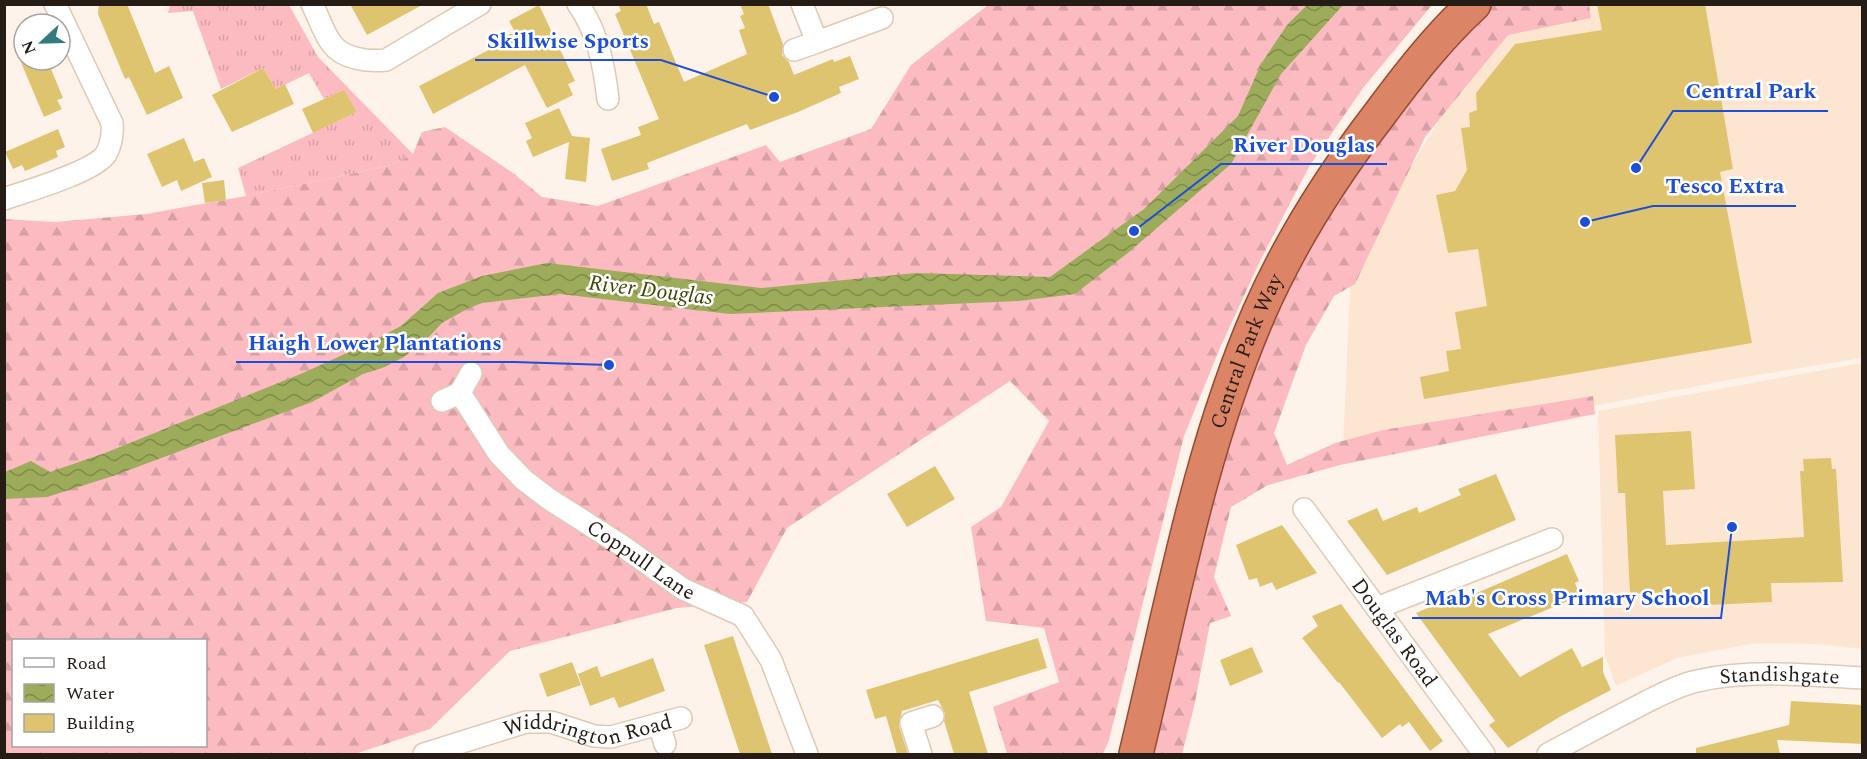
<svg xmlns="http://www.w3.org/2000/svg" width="1867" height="759" font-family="Spectral,serif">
  <defs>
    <pattern id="grass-tufts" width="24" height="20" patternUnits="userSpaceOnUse" patternTransform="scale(1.5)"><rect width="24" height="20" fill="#fbbbc1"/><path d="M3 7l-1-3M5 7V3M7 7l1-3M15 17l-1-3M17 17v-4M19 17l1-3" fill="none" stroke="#d7a0a5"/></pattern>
    <pattern id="forest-firs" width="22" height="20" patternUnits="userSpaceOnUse" patternTransform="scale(1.5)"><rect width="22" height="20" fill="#fbbbc1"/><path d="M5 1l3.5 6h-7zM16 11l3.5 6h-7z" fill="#d7a0a5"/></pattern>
    <pattern id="water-waves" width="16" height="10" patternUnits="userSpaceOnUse" patternTransform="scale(1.5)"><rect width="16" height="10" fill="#9cac5a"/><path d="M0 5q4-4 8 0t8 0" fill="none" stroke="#7f8b49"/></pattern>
  </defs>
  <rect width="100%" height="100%" fill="#fdf3eb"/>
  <!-- built -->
  <path fill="#fde6d1" d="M1783,4L1862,5V358L1744,377L1547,415L1343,446L1351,266L1470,69L1535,5Z
    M1862,363V649L1817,644L1755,643L1677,658L1616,686L1605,655L1598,411Z"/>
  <!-- grass -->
  <path fill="url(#grass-tufts)" d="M170,5H289L318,57L413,154L388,166L246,196L238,168L357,112L344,91L324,99L309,73L276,89L263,68L221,89L193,11L168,13Z"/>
  <!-- forest -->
  <path fill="url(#forest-firs)" fill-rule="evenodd" d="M988,5H1432L1363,88L1310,165L1260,261L1220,348L1184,436L1109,740L1103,754H1007L993,707L1059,682L1044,628L986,621L971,527L1001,507L1049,421L1010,381L787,528L747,602L677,608L510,651L430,729L355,754H5L4,219L55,222L146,214L246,196L388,166L413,154L422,132L445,127L513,173L542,197L598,206L766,145L780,162L871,129L911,65ZM14,640H206V746H14Z
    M1489,5H1589L1591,18L1508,35L1425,137L1355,284L1334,296L1306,345L1274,433L1287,465L1335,443L1383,430L1593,396L1595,414L1340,465L1268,485L1231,507L1214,577L1231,616L1210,623L1194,707L1182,754H1148L1186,580L1240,399L1278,310L1316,232L1357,164Z"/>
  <!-- water -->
  <path fill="url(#water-waves)" d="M1307,5H1343L1281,74L1231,164L1129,252L1075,294L1019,301L730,314L560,294L482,303L467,309L442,323L422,344L402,358L382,368L363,374L312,402L113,476L47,497L5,499V472L31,461L50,472L105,453L303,373L369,343L401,326L438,293L482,276L547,263L761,288L916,273L1050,277L1144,209L1238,116L1261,64L1287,25Z"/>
  <!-- building -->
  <path fill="#dfc46f" d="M99,4H127L155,73L169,66L183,98L147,115L129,77L125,79L98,14Z
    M350,4H424L367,35Z
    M618,4H646L654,24L659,22L684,82L747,54L739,30L745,28L740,16L744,14L740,4H768L783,44L782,55L789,62L794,75L833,59L834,62L850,56L859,79L839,87L841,93L798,112L750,130L747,124L647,163L649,169L612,181L601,149L641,135L638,127L659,119L615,14L621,11Z
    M1597,4H1705L1733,169L1720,172L1752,343L1424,399L1420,377L1449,371L1446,351L1461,349L1455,312L1487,306L1478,249L1448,253L1436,195L1455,191L1467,170L1461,128L1470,127L1469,113L1477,110L1476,93L1515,44L1602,30Z
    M539,5L575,81L568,84L573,95L547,108L525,65L433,114L419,86L510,39L508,35L515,32L509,21Z
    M20,60H40L43,66L49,64L63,98L57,100L62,109L44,117Z
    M263,68L276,89L285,84L294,104L232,132L212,95Z
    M344,90L357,112L313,133L302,109Z
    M559,108L572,136L590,138L586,182L565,179L569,142L533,157L526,141L532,138L525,123Z
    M58,129L65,147L56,151L58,157L25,171L22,165L13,169L5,152Z
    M184,138L194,162L204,158L212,177L181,191L177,180L162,187L147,154Z
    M224,180L226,200L205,203L202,183Z
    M1691,431L1695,489L1663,491L1666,545L1804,537L1800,471H1804L1803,459L1831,458L1832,469H1836L1843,582L1771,583L1772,602L1708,605V602L1670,604L1669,592L1630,594L1625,493H1618L1615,435Z
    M935,466L955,499L907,527L887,494Z
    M1496,474L1516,520L1387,575L1347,521L1377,508L1383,521L1417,507L1419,513L1461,495L1458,489Z
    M1282,525L1317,573L1276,590L1272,582L1260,587L1257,578L1249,580L1236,545Z
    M1567,554L1579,581L1575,583L1580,596L1488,634L1520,677L1572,648L1582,667L1603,657V672L1611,690L1563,715L1508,748L1489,725L1495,721L1416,613L1446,600L1449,605Z
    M1341,604L1443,741L1430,751L1409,722L1402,727L1400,724L1382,738L1339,682L1338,683L1302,638L1318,626L1312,616Z
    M733,636L772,754H740L704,645Z
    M1038,638L1047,668L969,692L988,754H954L944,721L945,713L938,700L902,711L899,726L908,754H897L886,716L875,719L866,690Z
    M1252,647L1263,672L1230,686L1220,660Z
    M653,658L665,691L619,708L614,697L590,706L578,674L597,666L601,677Z
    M572,662L581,685L547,697L539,674Z
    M1791,701L1863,705V744L1777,740L1780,754H1696V748L1789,725Z"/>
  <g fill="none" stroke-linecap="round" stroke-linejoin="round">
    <defs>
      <g id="minor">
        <path d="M312,4C319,17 323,33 332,44C343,59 369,62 386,60L480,4"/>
        <path d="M578,4C598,32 604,66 608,99"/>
        <path d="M802,4L817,42L882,18"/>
        <path d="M794,50L817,42"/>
        <path d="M4,199C27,191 94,172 106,154C112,143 113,134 112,123L55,4"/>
        <path d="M460,393L471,373"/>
        <path id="s1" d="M442,401L460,393L499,454L524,480L549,499L621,545L683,589L743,616L771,660L807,754"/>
        <path id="s2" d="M1304,509L1484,754"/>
        <path d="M1377,608L1552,539"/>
        <path d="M659,724L665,744"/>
        <path id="s3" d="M424,754L526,722H551L594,736L611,737L681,718"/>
        <path d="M921,754L911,723L933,716"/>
        <path id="s4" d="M1548,754C1581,736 1613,719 1646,702C1662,694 1679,685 1697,681C1749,669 1810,675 1862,678"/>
      </g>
      <g id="trunk">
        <path id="s5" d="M1136,754C1172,606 1198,454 1259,313C1290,242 1332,176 1379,115C1408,76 1438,37 1474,4"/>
      </g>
    </defs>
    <!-- minor casing -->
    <use href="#minor" stroke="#dfc9b5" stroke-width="24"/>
    <!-- trunk casing -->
    <use href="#trunk" stroke="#964b31" stroke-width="36"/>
    <!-- minor -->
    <use href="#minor" stroke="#fff" stroke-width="21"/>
    <!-- trunk -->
    <use href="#trunk" stroke="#dc8466" stroke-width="33"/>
  </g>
  <g text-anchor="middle" stroke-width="5" stroke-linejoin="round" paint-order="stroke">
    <!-- street labels -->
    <g font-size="21" fill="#241c15" stroke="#fff">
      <text dy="7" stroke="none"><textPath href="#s5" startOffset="418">Central Park Way</textPath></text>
      <text dy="7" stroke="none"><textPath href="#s1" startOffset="270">Coppull Lane</textPath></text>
      <text dy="7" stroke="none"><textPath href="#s2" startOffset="153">Douglas Road</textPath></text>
      <text dy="7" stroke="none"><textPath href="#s4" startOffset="249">Standishgate</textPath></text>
      <text dy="7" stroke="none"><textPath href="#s3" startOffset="170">Widdrington Road</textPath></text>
    </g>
    <!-- water labels -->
    <g font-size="22" font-style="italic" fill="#3c4505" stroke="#fff">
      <text transform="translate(651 289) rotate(7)" y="8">River Douglas</text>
    </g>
  </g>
  <!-- callouts -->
  <path fill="none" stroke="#1d4ed8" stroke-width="2" d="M774 97L661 60H475M1636 168L1673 111H1828M1134 231L1221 164H1387M1585 222L1653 206H1796M609 365L514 362H236M1732 527L1721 618H1412"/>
  <g fill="#1d4ed8" stroke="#fff" stroke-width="2">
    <circle cx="774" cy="97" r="6"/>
    <circle cx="1636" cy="168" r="6"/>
    <circle cx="1134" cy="231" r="6"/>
    <circle cx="1585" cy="222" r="6"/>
    <circle cx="609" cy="365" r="6"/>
    <circle cx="1732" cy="527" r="6"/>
  </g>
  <g font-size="22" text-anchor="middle" font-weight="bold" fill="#1d4ed8" stroke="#fff" stroke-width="5" stroke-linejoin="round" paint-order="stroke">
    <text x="568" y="48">Skillwise Sports</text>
    <text x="1751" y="98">Central Park</text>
    <text x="1304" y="152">River Douglas</text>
    <text x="1725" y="193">Tesco Extra</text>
    <text x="375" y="350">Haigh Lower Plantations</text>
    <text x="1567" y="605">Mab's Cross Primary School</text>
  </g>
  <!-- border -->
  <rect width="1867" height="759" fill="none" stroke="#241c15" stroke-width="12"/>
  <!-- legend -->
  <rect x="12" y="639" width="195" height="108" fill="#ffffff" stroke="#a7a4a1" stroke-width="1.5"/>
  <rect x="24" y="658" width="30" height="9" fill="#ffffff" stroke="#a7a4a1" stroke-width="1.5"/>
  <text x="66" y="669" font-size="18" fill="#241c15">Road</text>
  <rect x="24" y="684" width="30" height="18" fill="url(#water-waves)" stroke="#a7a4a1" stroke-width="1.5"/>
  <text x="66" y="699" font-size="18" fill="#241c15">Water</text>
  <rect x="24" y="714" width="30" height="18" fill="#dfc46f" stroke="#a7a4a1" stroke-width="1.5"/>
  <text x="66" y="729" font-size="18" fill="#241c15">Building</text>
  <!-- north arrow -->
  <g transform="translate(42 42) rotate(248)"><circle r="28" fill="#ffffff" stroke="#a7a4a1" stroke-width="1.5"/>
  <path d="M0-4.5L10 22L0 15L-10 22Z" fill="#327c7e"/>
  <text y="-9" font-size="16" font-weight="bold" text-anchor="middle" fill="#241c15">N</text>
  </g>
</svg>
